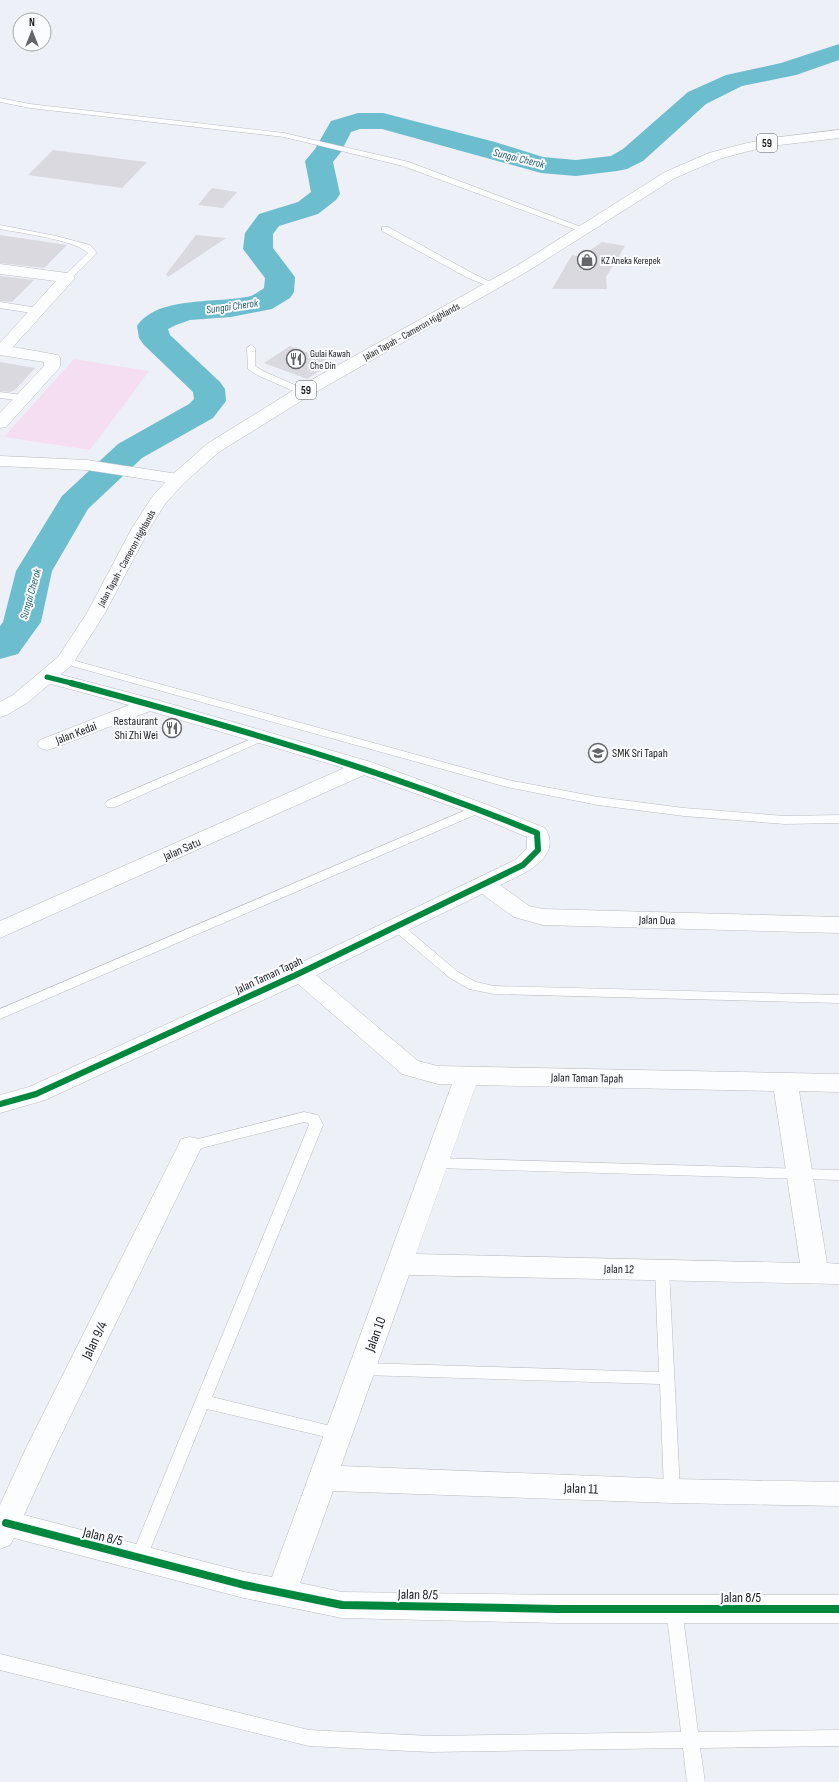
<svg xmlns="http://www.w3.org/2000/svg" width="839" height="1782" font-family="'Sofia Sans Condensed',sans-serif">
  <rect width="100%" height="100%" fill="#eef0f8"/>
  <!-- green -->
  <path fill="#f5def2" d="M74,359L149,371L90,450L4,437Z"/>
  <g fill="none" stroke-linecap="round" stroke-linejoin="round">
    <!-- river -->
    <path fill="#6cbdcd" fill-rule="evenodd" d="M839,44V60L796,75L742,86L706,104L643,161L627,169L617,171L576,176L541,173L382,129H360L351,132L341,152L333,162L340,194L336,200L318,214L279,226L273,234V248L295,277L294,292L290,298L272,309L231,317L190,320L176,325L168,329L170,335L220,382L225,389L226,401L213,418L142,458L88,509L52,571L41,622L18,654L0,659V626L3,622L16,571L62,496L118,444L189,404L194,399L193,392L144,345L139,338L137,326C158,295 218,304 251,296C255,294 260,291 264,288L265,278L243,249L245,233L259,214L298,202L311,192L305,161L315,149L331,121L358,113H383L495,142L543,157L576,160L611,156L623,149L688,92L726,75L781,63Z"/>
  </g>
  <!-- building -->
  <path fill="#d9d9df" d="M53,150L122,159L147,162L122,188L28,175Z
    M212,188L237,192L223,208L198,205Z
    M0,235L67,245L44,268L0,263Z
    M196,235L226,238L168,277L166,274Z
    M602,242L625,246L606,277L607,289H552L572,255L580,257Z
    M0,276L34,280L12,302L0,301Z
    M290,346L325,359L333,362L307,379L264,363Z
    M0,362L35,368L16,389L11,392L0,391Z"/>
  <g fill="none" stroke-linecap="round" stroke-linejoin="round">
    <defs>
      <path id="service" d="M0,98L30,104L284,133L409,162L589,230L588,232H582L403,166L284,137L30,108L0,102Z
        M0,225L56,236L90,245L97,253L70,280H64V276L88,253C76,240 20,233 0,229Z
        M382,227H388L474,274L497,285L493,288L468,278L382,231Z
        M0,302L38,308L42,311L38,314L0,308Z
        M251,345L255,348V366L263,371L306,390L308,392L306,394H300L257,375L248,369L247,348Z
        M0,392L23,395L28,398L23,401L0,398Z
        M65,658L508,780L598,797L684,808L785,816L839,815V823L785,824L684,816L598,805L507,787L61,663L60,661Z
        M263,734L267,735L269,737L267,739L115,807H107L105,804L107,801Z
        M480,804L484,805L486,808L484,811L0,1019V1009Z
        M396,922L400,923L458,972L476,982L494,986L839,995V1003L494,994L469,989L450,978L392,929L390,926L392,923Z
        M304,1112L318,1115L323,1125L212,1397L339,1428L344,1429L347,1434L344,1439L339,1440L207,1409L145,1562L139,1564L133,1562L131,1557L309,1125L308,1123L304,1122L190,1151L185,1150L183,1146L185,1142L190,1141Z
        M436,1158L839,1170V1180L436,1168L431,1167L429,1163L431,1159Z
        M662,1264L667,1266L669,1270L680,1491L678,1496L672,1498L666,1496L664,1491L660,1384L363,1375L358,1373L356,1369L358,1365L363,1363L659,1372L655,1270L657,1266Z
        M674,1602L680,1604L682,1609L698,1732L839,1730V1746L700,1748L705,1782H687L683,1748L431,1752L309,1746L0,1670V1654L309,1730L431,1736L681,1732L666,1609L668,1604Z"/>
      <path id="minor" d="M0,264L67,273L72,275L75,278L13,347L58,355L60,358V367L6,427L0,428V413L44,366V362L0,355V343L56,281L0,274Z
        M0,456L87,460L178,474L184,475L187,479L184,483L178,484L87,470L0,466Z
        M47,671L157,700L371,762L485,804L545,828C564,858 521,875 500,885L529,906L543,909L839,917V933L543,925L514,917L482,894L316,975L418,1061L438,1066L839,1074V1092L799,1091L827,1263L839,1264V1284L409,1275L341,1466L672,1479L839,1482V1506L672,1503L333,1491L300,1583L342,1592L558,1595H839V1623H558L342,1618L244,1598L14,1538L10,1545L0,1549V1505L27,1446L178,1146L181,1139L190,1137L199,1139L202,1146L51,1456L24,1515L244,1572L272,1577L452,1084H438L402,1074L298,984L45,1100L0,1113V1095L29,1087L292,967L515,860L527,848V837L470,813L364,775L0,938V921L344,768L150,711L54,748L47,750L40,748L37,744L40,740L129,705L40,681L37,677L40,673ZM476,1085L774,1091L800,1263L416,1254Z"/>
      <path id="primary" d="M839,130V138L771,146L745,152L719,159L675,178L528,271L309,396L219,452L184,483L165,504L150,528L105,613L72,665L27,703L7,715L0,717V702L13,695L58,657L87,613L132,528L152,497L172,475L207,444L297,388L518,265L665,172L709,153L743,144L771,138Z"/>
    </defs>
    <!-- service casing -->
    <use href="#service" stroke="#b9bbc0" stroke-width="1"/>
    <!-- minor casing -->
    <use href="#minor" stroke="#b9bbc0" stroke-width="1"/>
    <!-- primary casing -->
    <use href="#primary" stroke="#b9bbc0" stroke-width="1"/>
    <!-- service -->
    <use href="#service" fill="#fcfdfe" fill-rule="evenodd"/>
    <!-- minor -->
    <use href="#minor" fill="#fcfdfe" fill-rule="evenodd"/>
    <!-- primary -->
    <use href="#primary" fill="#fcfdfe" fill-rule="evenodd"/>
    <defs>
      <path id="cycleway-far2" d="M47,677L75,684"/>
      <path id="cycleway-far1" d="M0,1104L36,1094L300,973L523,865L538,850L537,833C385,770 230,726 71,683"/>
      <path id="cycleway" d="M6,1523L244,1585L342,1605L558,1609H839"/>
    </defs>
    <!-- cycleway-far2 casing -->
    <use href="#cycleway-far2" stroke="#fbfcff" stroke-width="7"/>
    <!-- cycleway-far1 casing -->
    <use href="#cycleway-far1" stroke="#fbfcff" stroke-width="8"/>
    <!-- cycleway casing -->
    <use href="#cycleway" stroke="#fbfcff" stroke-width="10"/>
    <!-- cycleway-far2 -->
    <use href="#cycleway-far2" stroke="#00873e" stroke-width="5"/>
    <!-- cycleway-far1 -->
    <use href="#cycleway-far1" stroke="#00873e" stroke-width="6"/>
    <!-- cycleway -->
    <use href="#cycleway" stroke="#00873e" stroke-width="8"/>
  </g>
  <!-- icons -->
  <defs>
    <symbol id="shop-ring" viewBox="-11 -11 22 22"><circle r="9.5" fill="#fbfcff" stroke="#65666c" stroke-width="1.5"/><path d="M-5-2.5h2.3a2.7 3.5 0 0 1 5.4 0H5L5.5 6h-11ZM-1.5-2.5h3a1.5 2.3 0 0 0-3 0Z" fill="#65666c"/></symbol>
    <symbol id="restaurant-ring" viewBox="-11 -11 22 22"><circle r="9.5" fill="#fbfcff" stroke="#65666c" stroke-width="1.5"/><path d="M-5-6h1v4h1v-4h1v4h1v-4h1v5L-1.5 .5V6h-2V.5L-5-1ZM5-6V6H3V1.5H1.5Q1.5-4 5-6Z" fill="#65666c"/></symbol>
    <symbol id="school-ring" viewBox="-11 -11 22 22"><circle r="9.5" fill="#fbfcff" stroke="#65666c" stroke-width="1.5"/><path d="M0-5L7-2L0 1L-7-2ZM-4 1L0 2.5L4 1V4Q0 6-4 4Z" fill="#65666c"/></symbol>
  </defs>
  <g fill-rule="evenodd">
    <use href="#shop-ring" x="576" y="249" width="22" height="22"/>
    <use href="#restaurant-ring" x="285" y="348" width="22" height="22"/>
    <use href="#restaurant-ring" x="161" y="717" width="22" height="22"/>
    <use href="#school-ring" x="587" y="742" width="22" height="22"/>
  </g>
  <g text-anchor="middle" stroke-width="4" stroke-linejoin="round" paint-order="stroke">
    <!-- far-poi labels -->
    <g font-size="10" fill="#1b1c21" stroke="#fbfcff" text-anchor="start">
      <text x="601" y="264">KZ Aneka Kerepek</text>
      <text x="310" y="357">Gulai Kawah<tspan x="310" dy="12">Che Din</tspan></text>
    </g>
    <!-- far-street labels -->
    <g font-size="10" fill="#1b1c21" stroke="#fbfcff">
      <text transform="translate(411 331) rotate(-29)" y="4">Jalan Tapah - Cameron Highlands</text>
      <text transform="translate(126 558) rotate(-61)" y="4">Jalan Tapah - Cameron Highlands</text>
    </g>
    <!-- shield labels -->
    <g fill="#fbfcff" stroke="#5e5f64" stroke-width="1">
      <rect x="757" y="134" width="20" height="18" rx="3"/>
      <rect x="296" y="381" width="20" height="18" rx="3"/>
    </g>
    <g font-size="11" font-weight="bold" fill="#1b1c21">
      <text x="767" y="147">59</text>
      <text x="306" y="394">59</text>
    </g>
    <!-- far-water labels -->
    <g font-size="11" font-style="italic" fill="#24606b" stroke="#fbfcff">
      <text transform="translate(519 158) rotate(14)" y="4">Sungai Cherok</text>
      <text transform="translate(232 306) rotate(-8)" y="4">Sungai Cherok</text>
      <text transform="translate(30 594) rotate(-74)" y="4">Sungai Cherok</text>
    </g>
    <!-- poi labels -->
    <g font-size="12" fill="#1b1c21" stroke="#fbfcff" text-anchor="end">
      <text x="158" y="725">Restaurant<tspan x="158" dy="14">Shi Zhi Wei</tspan></text>
      <text x="612" y="757" text-anchor="start">SMK Sri Tapah</text>
    </g>
    <!-- street labels -->
    <g font-size="12" fill="#1b1c21" stroke="#fbfcff">
      <text transform="translate(76 733) rotate(-21)" y="4">Jalan Kedai</text>
      <text transform="translate(182 849) rotate(-24)" y="4">Jalan Satu</text>
      <text transform="translate(657 920) rotate(1)" y="4">Jalan Dua</text>
      <text transform="translate(269 975) rotate(-25)" y="4">Jalan Taman Tapah</text>
      <text transform="translate(587 1078) rotate(1)" y="4">Jalan Taman Tapah</text>
      <text transform="translate(619 1269) rotate(1)" y="4">Jalan 12</text>
    </g>
    <!-- near-street labels -->
    <g font-size="14" fill="#1b1c21" stroke="#fbfcff">
      <text transform="translate(375 1334) rotate(-70)" y="5">Jalan 10</text>
      <text transform="translate(94 1340) rotate(-64)" y="5">Jalan 9/4</text>
      <text transform="translate(581 1488) rotate(2)" y="5">Jalan 11</text>
      <text transform="translate(103 1536) rotate(14)" y="5">Jalan 8/5</text>
      <text transform="translate(418 1594) rotate(1)" y="5">Jalan 8/5</text>
      <text x="741" y="1602">Jalan 8/5</text>
    </g>
  </g>
  <!-- north arrow -->
  <g transform="translate(32 32)"><circle r="19" fill="#fbfcff" stroke="#a1a2a6"/>
  <path d="M0-3L7 15L0 10L-7 15Z" fill="#65666c"/>
  <text y="-6" font-size="11" font-weight="bold" text-anchor="middle" fill="#1b1c21">N</text>
  </g>
</svg>
